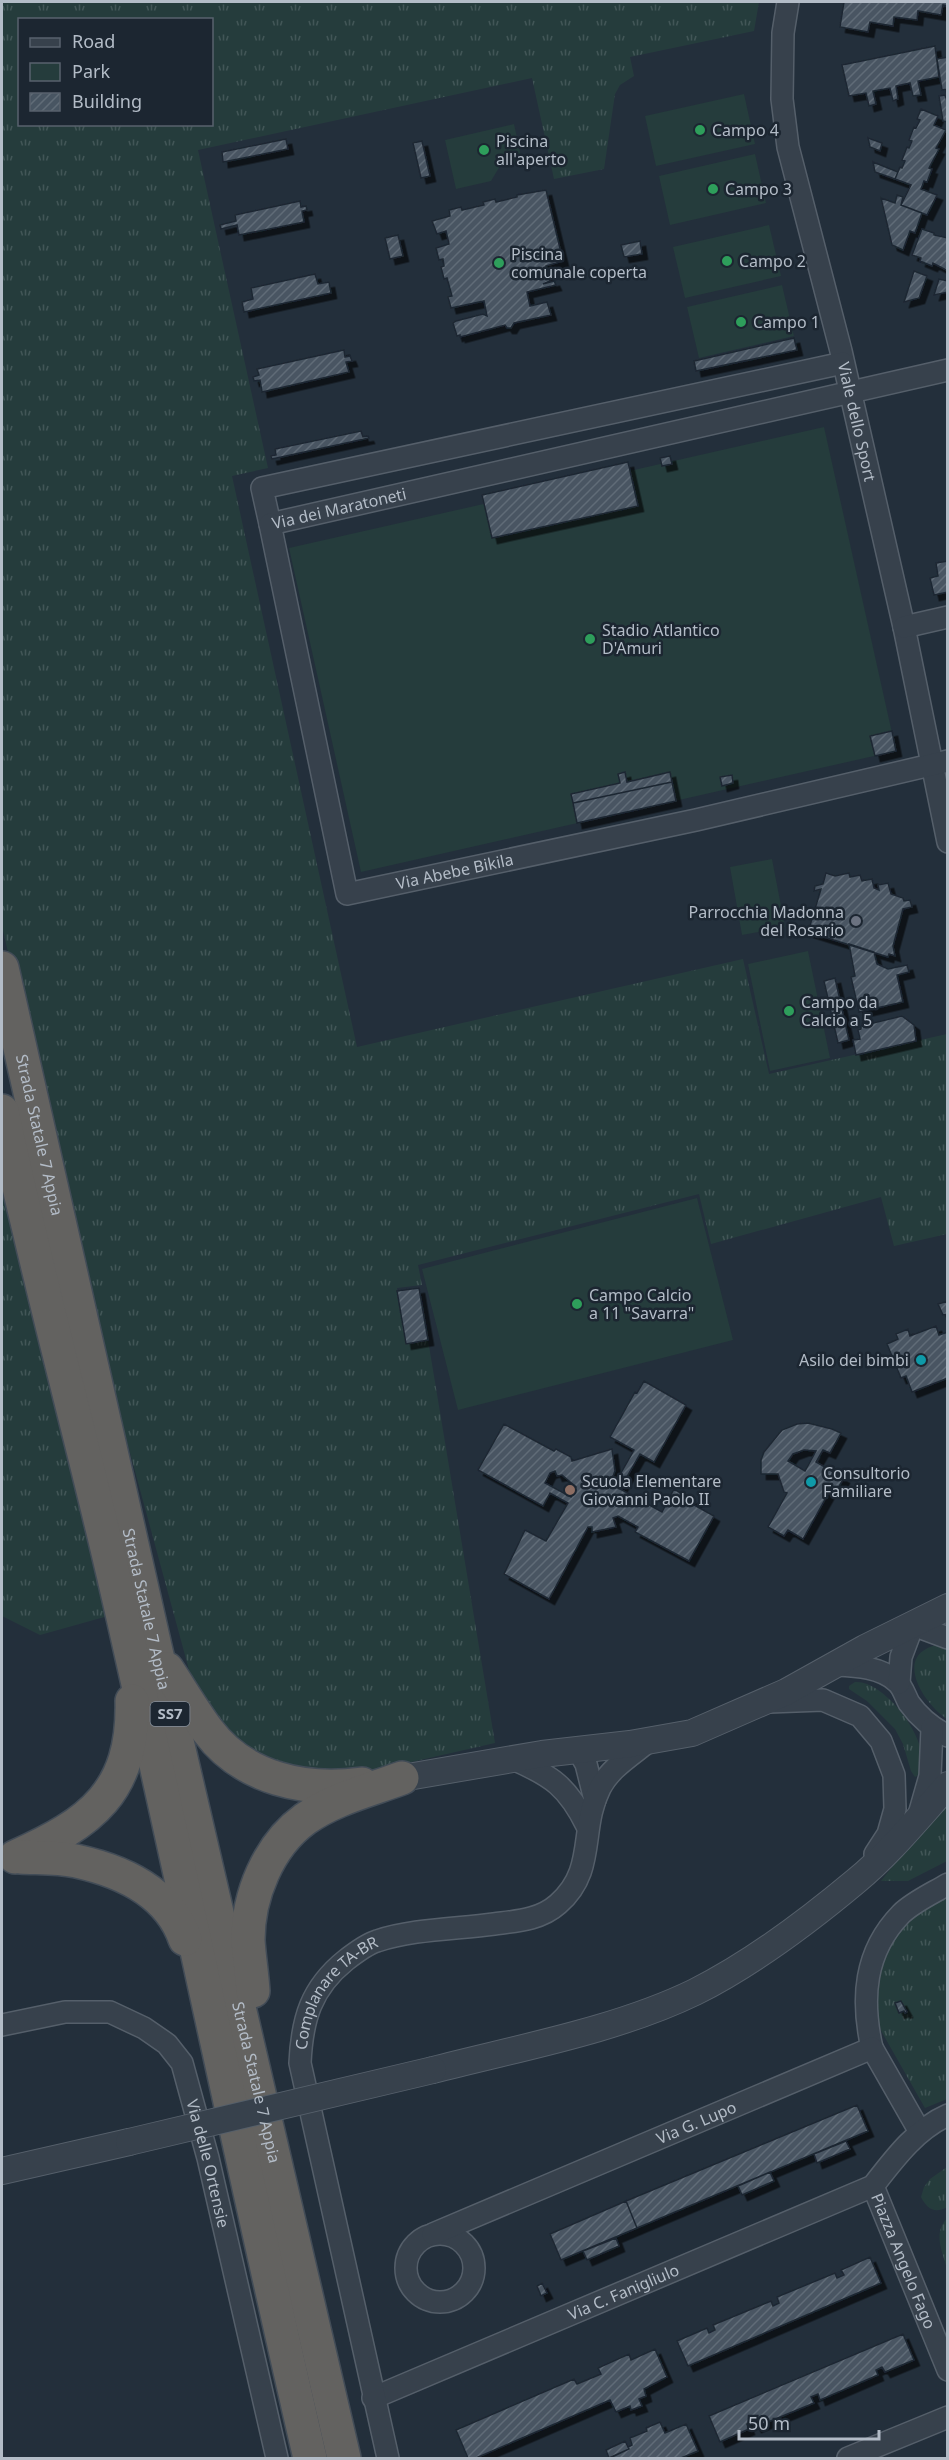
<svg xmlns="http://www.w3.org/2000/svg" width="949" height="2460" font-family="'Noto Sans',sans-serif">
  <defs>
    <pattern id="grass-tufts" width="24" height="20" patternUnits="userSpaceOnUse" patternTransform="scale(1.5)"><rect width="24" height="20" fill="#253c3c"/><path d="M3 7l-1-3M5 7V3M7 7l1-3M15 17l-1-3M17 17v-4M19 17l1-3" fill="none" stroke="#425657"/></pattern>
    <pattern id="building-hatch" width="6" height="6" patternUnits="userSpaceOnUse" patternTransform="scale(1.5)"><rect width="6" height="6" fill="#485562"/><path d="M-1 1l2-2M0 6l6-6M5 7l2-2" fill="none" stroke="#606c77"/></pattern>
    <filter id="shadow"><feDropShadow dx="5.5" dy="5.5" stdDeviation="0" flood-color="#0009"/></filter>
  </defs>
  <rect width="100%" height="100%" fill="#232f3b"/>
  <!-- grass -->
  <path fill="url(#grass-tufts)" fill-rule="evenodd" d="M2,2H759L754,31L630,57L634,76L620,85L615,94L604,169L554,179L532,78L198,150L268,468L232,476L357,1047L743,959L769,1074L947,1034V1234L894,1246L881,1197L711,1244L699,1194L418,1265L422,1285L397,1288L406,1343L428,1340L495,1743L328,1781L248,1758L198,1703L86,1291L2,926ZM20,20H212V124H20Z
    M2,1166L108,1616L40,1635L2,1616Z
    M937,1645L947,1648V1719C924,1704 892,1655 937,1645Z
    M855,1682C885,1679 939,1749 917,1776L915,1777L911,1771L903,1744L895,1729L867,1701L849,1689V1686Z
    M947,1797V1861L908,1881H881Z
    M947,1884V2099L925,2108L867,2006L880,1941Z
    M947,2167V2207C935,2214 927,2209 921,2197L924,2187L930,2179Z
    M947,2218V2269C942,2250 933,2234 947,2218Z"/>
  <!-- green -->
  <path fill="#253c3c" d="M744,94L755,144L656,166L645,116Z
    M514,124L522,161L500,166L491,181L456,189L445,140Z
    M755,154L766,203L670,225L659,176Z
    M769,225L781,276L685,298L673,247Z
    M782,285L794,336L699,358L687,307Z
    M824,427L896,751L361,872L289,548Z
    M772,859L785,927L742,935L730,867Z
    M808,951L830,1058L770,1071L748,964Z
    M697,1198L733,1340L458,1410L422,1269Z"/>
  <!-- building -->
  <path fill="url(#building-hatch)" stroke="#1e2833" stroke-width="1.5" fill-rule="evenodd" filter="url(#shadow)" d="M844,2H948V6L943,5L941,15L918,11L917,20L894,17L893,26L870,22L868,32L840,27Z
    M935,46L939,77L918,81L921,95L913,96L910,83L896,86L898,99L893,101L890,88L873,91L876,104L869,106L866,93L849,96L842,65Z
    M948,57V89L942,90L937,59Z
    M945,95L948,104V122L943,121L939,96Z
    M921,109L938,116L934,125L946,130L936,148L939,149L929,168L932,169L927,182L924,181L921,189L937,195L927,215L901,205L911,185L895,179L900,167L902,168L905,161L902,160L907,147L909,148L912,141L909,140L914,127L916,128L920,120L917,119Z
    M868,138L882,143L880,151L870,147Z
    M286,139L288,149L223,162L222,152Z
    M422,141L430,176L421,178L413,143Z
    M873,162L898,172L895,179L875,172Z
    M546,190L563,261L546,266L550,281L543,284L554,281L556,285L527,292L530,306L547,302L551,315L514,323L511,328H507L505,325L460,337V335L457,336L453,323L456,321L483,314L487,316L484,301L451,308L448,297L452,296L447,278L444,279L441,267L444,266L443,259L439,260L436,248L449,244L446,231L437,234L432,221L450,216L449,210L461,207L462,210L484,205L483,202L495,199L496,202L517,197V195Z
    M897,195L903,197L901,205L922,213L915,233L910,231L903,250L892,245L881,198L895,203Z
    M300,201L301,207L306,206L307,210L302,211L304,222L239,235L237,225L221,229L220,225L236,221L235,215Z
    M922,229L934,233V235L948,238V271L933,263L932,266L920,261L921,258L912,255Z
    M398,235L403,256L390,259L385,238Z
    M640,241L642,254L624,257L621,245Z
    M914,271L927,276L919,298L904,302Z
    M315,274L318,284L329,282L331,293L244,312L242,302L253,299L251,288Z
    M939,279L948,281V292L934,295Z
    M794,338L797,350L696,371L694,361Z
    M344,350L345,357L350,356L352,361L346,362L349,372L262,392L260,380L254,381L253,377L259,375L257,369Z
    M361,431L363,437L368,436L369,438L272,459L271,456L276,455L275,449Z
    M670,456L672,464L662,466L660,458Z
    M628,462L638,506L492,538L482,495Z
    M948,561V592L934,595L930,578L938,576L936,563Z
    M892,731L896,751L875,756L870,736Z
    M625,772L627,782L670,772L672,782L573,803L571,794L620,783L618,774Z
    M732,775L733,783L722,786L720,777Z
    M672,782L676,801L577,823L573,803Z
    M826,873L835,876L849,873L850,877L860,875L862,881L872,879L874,888L879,890L878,885L888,883L891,894L903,898L904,901L910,900L912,907L903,909L893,946L895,956L889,954L888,957L808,932L821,889L814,891L815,886L823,884Z
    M849,944L874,952L877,964L888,969L907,965L909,972L897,975L903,1002L859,1012L851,977L855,976Z
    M835,978L849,1040L838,1043L824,981Z
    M902,1016L914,1025L916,1041L856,1055L853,1040L860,1039L858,1030L861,1029V1026Z
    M419,1288L428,1340L406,1344L397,1291Z
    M948,1301V1314L943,1315L938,1304Z
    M936,1326L939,1335L948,1332V1378L912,1392L906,1376L901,1378L887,1344L898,1339L896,1334L908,1329L910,1336Z
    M644,1381L686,1405L654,1462L640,1454L620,1489L662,1512L674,1489L696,1502L694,1505L714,1516L689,1561L635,1532L638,1527L618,1516L613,1518L616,1527L592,1532V1527H588L549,1599L504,1574L525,1530L546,1541L568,1503L550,1493L543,1506L478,1470L504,1424L554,1451L556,1449L571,1457L572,1461L612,1449L615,1471L610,1483L614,1485L634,1450L610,1437L635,1392L637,1393ZM555,1471L557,1476L562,1475L576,1487L571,1497L545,1483L550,1473Z
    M808,1423L832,1429L841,1433L830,1453L823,1450L816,1462L844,1478L837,1490L832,1487L803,1539L788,1530L784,1536L768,1527L787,1493L784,1492L778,1474H761V1460L764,1452L782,1430L797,1424ZM804,1450L816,1451L805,1471L788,1461L793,1454Z
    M901,2001L907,2012L905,2013L904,2011L899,2013L895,2003Z
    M857,2105L868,2131L637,2228L626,2201Z
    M846,2141L850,2149L817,2163L814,2154Z
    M770,2172L774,2181L742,2195L738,2186Z
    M626,2201L637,2228L561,2260L550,2234Z
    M616,2238L619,2246L587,2260L583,2251Z
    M870,2257L881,2283L688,2366L677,2341L707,2328L709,2333L715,2330L713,2325L771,2301L773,2306L779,2303L777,2297L835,2273L837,2278L844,2275L841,2270Z
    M542,2283L547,2293L541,2296L537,2286Z
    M903,2334L914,2360L885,2372L882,2367L876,2370L878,2375L820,2400L818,2394L811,2397L814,2403L756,2427L753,2421L747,2424L749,2429L720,2442L709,2416Z
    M655,2349L667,2377L644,2389L646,2396L639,2399L642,2406L631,2410L630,2406L616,2412L610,2400L476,2458H468L456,2430L574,2379L577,2384L601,2374L598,2368L629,2354L631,2360Z
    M660,2422L665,2433L686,2424L698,2451L681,2458H610L629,2449L628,2447L632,2445L630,2438L647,2431L646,2428Z
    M625,2441L629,2449L609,2458L606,2450Z"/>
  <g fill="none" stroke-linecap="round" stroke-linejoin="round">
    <defs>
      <g id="minor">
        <path id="s1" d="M788,2L783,33L782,99L788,147L841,351L904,627L948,842"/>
        <path id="s2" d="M843,363L262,488L270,524L948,370"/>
        <path id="s3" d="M270,524L347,894L696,820L948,761"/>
        <path d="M904,627L948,617"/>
        <path d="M835,1665C856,1666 881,1667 897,1682C903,1687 905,1696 909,1703C919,1717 932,1728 948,1736"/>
        <path d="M899,1683L901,1657L913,1625L948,1638"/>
        <path d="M769,1702L823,1700L860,1716L881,1741L894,1775L895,1809L888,1834L875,1854"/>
        <path d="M578,1750L586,1764L595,1800"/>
        <path d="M513,1759C552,1776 568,1787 587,1826"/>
        <path d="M918,1818L930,1776L932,1728"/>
        <path id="s4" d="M2,2025L65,2012H110L144,2028L167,2044L182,2063L208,2158L277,2458"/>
        <path d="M872,2048C861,1999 864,1952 901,1914C913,1902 933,1893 948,1884"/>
        <path id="s5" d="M873,2186L948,2370"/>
        <circle cx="440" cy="2268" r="34"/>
        <path id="s6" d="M433,2234L872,2048L920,2132"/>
        <path id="s7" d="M373,2398L873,2186C894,2159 916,2129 948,2115"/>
        <path id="s8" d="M388,2458L300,2063C302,2019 311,1988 346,1960C355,1953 367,1944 377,1941C412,1929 458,1929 494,1924C517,1921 540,1920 558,1904C597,1870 579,1829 600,1788C610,1768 632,1755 649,1741"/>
        <path d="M848,2458L948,2417"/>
      </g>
      <path id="tertiary" d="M402,1778L542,1754L630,1744L692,1733L786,1692L865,1648L948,1607
        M433,2070C518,2048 617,2030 695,1992C753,1963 807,1922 856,1881C890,1853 918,1818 948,1785
        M2,2171L129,2142"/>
      <g id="trunk">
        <path id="s9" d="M2,968L156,1651L344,2458"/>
        <path d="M2,1111C36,1272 80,1430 117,1591C183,1880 243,2170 310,2458"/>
        <path d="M167,1669C181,1690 193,1711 208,1731C244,1779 306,1792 362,1784"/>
        <path d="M15,1857C91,1823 134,1792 132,1701"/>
        <path d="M20,1857C38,1858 58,1857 76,1861C122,1871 169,1892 185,1939"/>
        <path d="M253,1991C252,1974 249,1957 248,1940C248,1896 268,1846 305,1819C333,1799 370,1790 402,1778"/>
      </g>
    </defs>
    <!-- minor casing -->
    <use href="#minor" stroke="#555f6a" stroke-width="24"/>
    <!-- tertiary casing -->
    <use href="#tertiary" stroke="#555f6a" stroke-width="28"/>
    <!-- trunk casing -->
    <use href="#trunk" stroke="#424c57" stroke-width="36"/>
    <!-- minor -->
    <use href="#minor" stroke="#37414c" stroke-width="21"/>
    <!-- tertiary -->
    <use href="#tertiary" stroke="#37414c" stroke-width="26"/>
    <!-- trunk -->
    <use href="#trunk" stroke="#636260" stroke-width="33"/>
    <defs>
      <path id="tertiary-bridge" d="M129,2142L433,2070"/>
    </defs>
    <!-- tertiary-bridge casing -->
    <use href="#tertiary-bridge" stroke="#555f6a" stroke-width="28" stroke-linecap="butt"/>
    <!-- tertiary-bridge -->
    <use href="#tertiary-bridge" stroke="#37414c" stroke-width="26"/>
  </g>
  <!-- markers -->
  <g fill="#2e9e5b" stroke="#1c2631" stroke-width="2">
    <circle cx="700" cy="130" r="6"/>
    <circle cx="484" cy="150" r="6"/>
    <circle cx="713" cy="189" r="6"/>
    <circle cx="727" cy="261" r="6"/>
    <circle cx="499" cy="263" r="6"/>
    <circle cx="741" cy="322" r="6"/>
    <circle cx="590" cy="639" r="6"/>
    <circle cx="789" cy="1011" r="6"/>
    <circle cx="577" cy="1304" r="6"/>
  </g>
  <circle fill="#6b7280" stroke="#1c2631" stroke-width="2" cx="856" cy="921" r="6"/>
  <g fill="#0f9aa8" stroke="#1c2631" stroke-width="2">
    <circle cx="921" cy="1360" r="6"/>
    <circle cx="811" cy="1482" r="6"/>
  </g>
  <circle fill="#8d6e63" stroke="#1c2631" stroke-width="2" cx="570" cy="1490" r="6"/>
  <g text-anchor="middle" stroke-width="5" stroke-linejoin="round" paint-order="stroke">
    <!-- shield labels -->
    <rect fill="#1c2631" stroke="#868f9a" stroke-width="1.5" x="150.5" y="1702" width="39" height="24" rx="4.5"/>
    <g font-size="15" font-weight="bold" fill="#b3bcc7">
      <text x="170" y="1719">SS7</text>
    </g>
    <!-- poi labels -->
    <g font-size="16" fill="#b3bcc7" stroke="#1c2631" text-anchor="start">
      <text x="712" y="136">Campo 4</text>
      <text x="496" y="147">Piscina<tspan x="496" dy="18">all'aperto</tspan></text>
      <text x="725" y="195">Campo 3</text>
      <text x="511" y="260">Piscina<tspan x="511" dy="18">comunale coperta</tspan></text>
      <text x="739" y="267">Campo 2</text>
      <text x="753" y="328">Campo 1</text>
      <text x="602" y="636">Stadio Atlantico<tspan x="602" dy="18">D'Amuri</tspan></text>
      <text x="844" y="918" text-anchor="end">Parrocchia Madonna<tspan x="844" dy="18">del Rosario</tspan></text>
      <text x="801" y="1008">Campo da<tspan x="801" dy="18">Calcio a 5</tspan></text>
      <text x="589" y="1301">Campo Calcio<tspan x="589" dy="18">a 11 "Savarra"</tspan></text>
      <text x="909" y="1366" text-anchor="end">Asilo dei bimbi</text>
      <text x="823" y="1479">Consultorio<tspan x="823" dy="18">Familiare</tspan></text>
      <text x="582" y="1487">Scuola Elementare<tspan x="582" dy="18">Giovanni Paolo II</tspan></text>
    </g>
    <!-- street labels -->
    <g font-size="16" fill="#b3bcc7" stroke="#1c2631">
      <text dy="6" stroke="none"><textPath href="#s1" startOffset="429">Viale dello Sport</textPath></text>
      <text dy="6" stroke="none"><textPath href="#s2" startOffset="702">Via dei Maratoneti</textPath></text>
      <text dy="6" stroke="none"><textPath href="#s3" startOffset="488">Via Abebe Bikila</textPath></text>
      <text dy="6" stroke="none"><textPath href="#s9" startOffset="171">Strada Statale 7 Appia</textPath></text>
      <text dy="6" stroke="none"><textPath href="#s9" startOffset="657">Strada Statale 7 Appia</textPath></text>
      <text dy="6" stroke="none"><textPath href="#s8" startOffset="488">Complanare TA-BR</textPath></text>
      <text dy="6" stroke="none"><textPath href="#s9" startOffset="1143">Strada Statale 7 Appia</textPath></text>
      <text dy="6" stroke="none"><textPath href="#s6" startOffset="286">Via G. Lupo</textPath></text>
      <text dy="6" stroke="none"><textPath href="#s4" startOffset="303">Via delle Ortensie</textPath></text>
      <text dy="6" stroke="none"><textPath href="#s5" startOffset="81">Piazza Angelo Fago</textPath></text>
      <text dy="6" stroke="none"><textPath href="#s7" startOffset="272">Via C. Fanigliulo</textPath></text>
    </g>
  </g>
  <!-- border -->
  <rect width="949" height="2460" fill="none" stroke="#b3bcc7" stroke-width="6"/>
  <!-- legend -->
  <rect x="18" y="18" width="195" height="108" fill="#1c2631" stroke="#58626d" stroke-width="1.5"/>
  <rect x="30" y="38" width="30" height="9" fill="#37414c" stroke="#58626d" stroke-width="1.5"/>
  <text x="72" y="48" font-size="18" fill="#b3bcc7">Road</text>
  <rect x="30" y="63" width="30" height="18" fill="#253c3c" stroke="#58626d" stroke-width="1.5"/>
  <text x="72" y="78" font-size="18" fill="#b3bcc7">Park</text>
  <rect x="30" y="93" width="30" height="18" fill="url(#building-hatch)" stroke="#58626d" stroke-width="1.5"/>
  <text x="72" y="108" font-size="18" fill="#b3bcc7">Building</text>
  <!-- scale -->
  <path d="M739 2430v9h140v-9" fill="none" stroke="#b3bcc7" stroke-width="3"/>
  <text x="748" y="2430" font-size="18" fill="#b3bcc7" stroke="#1c2631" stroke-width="4.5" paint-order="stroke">50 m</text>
</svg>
